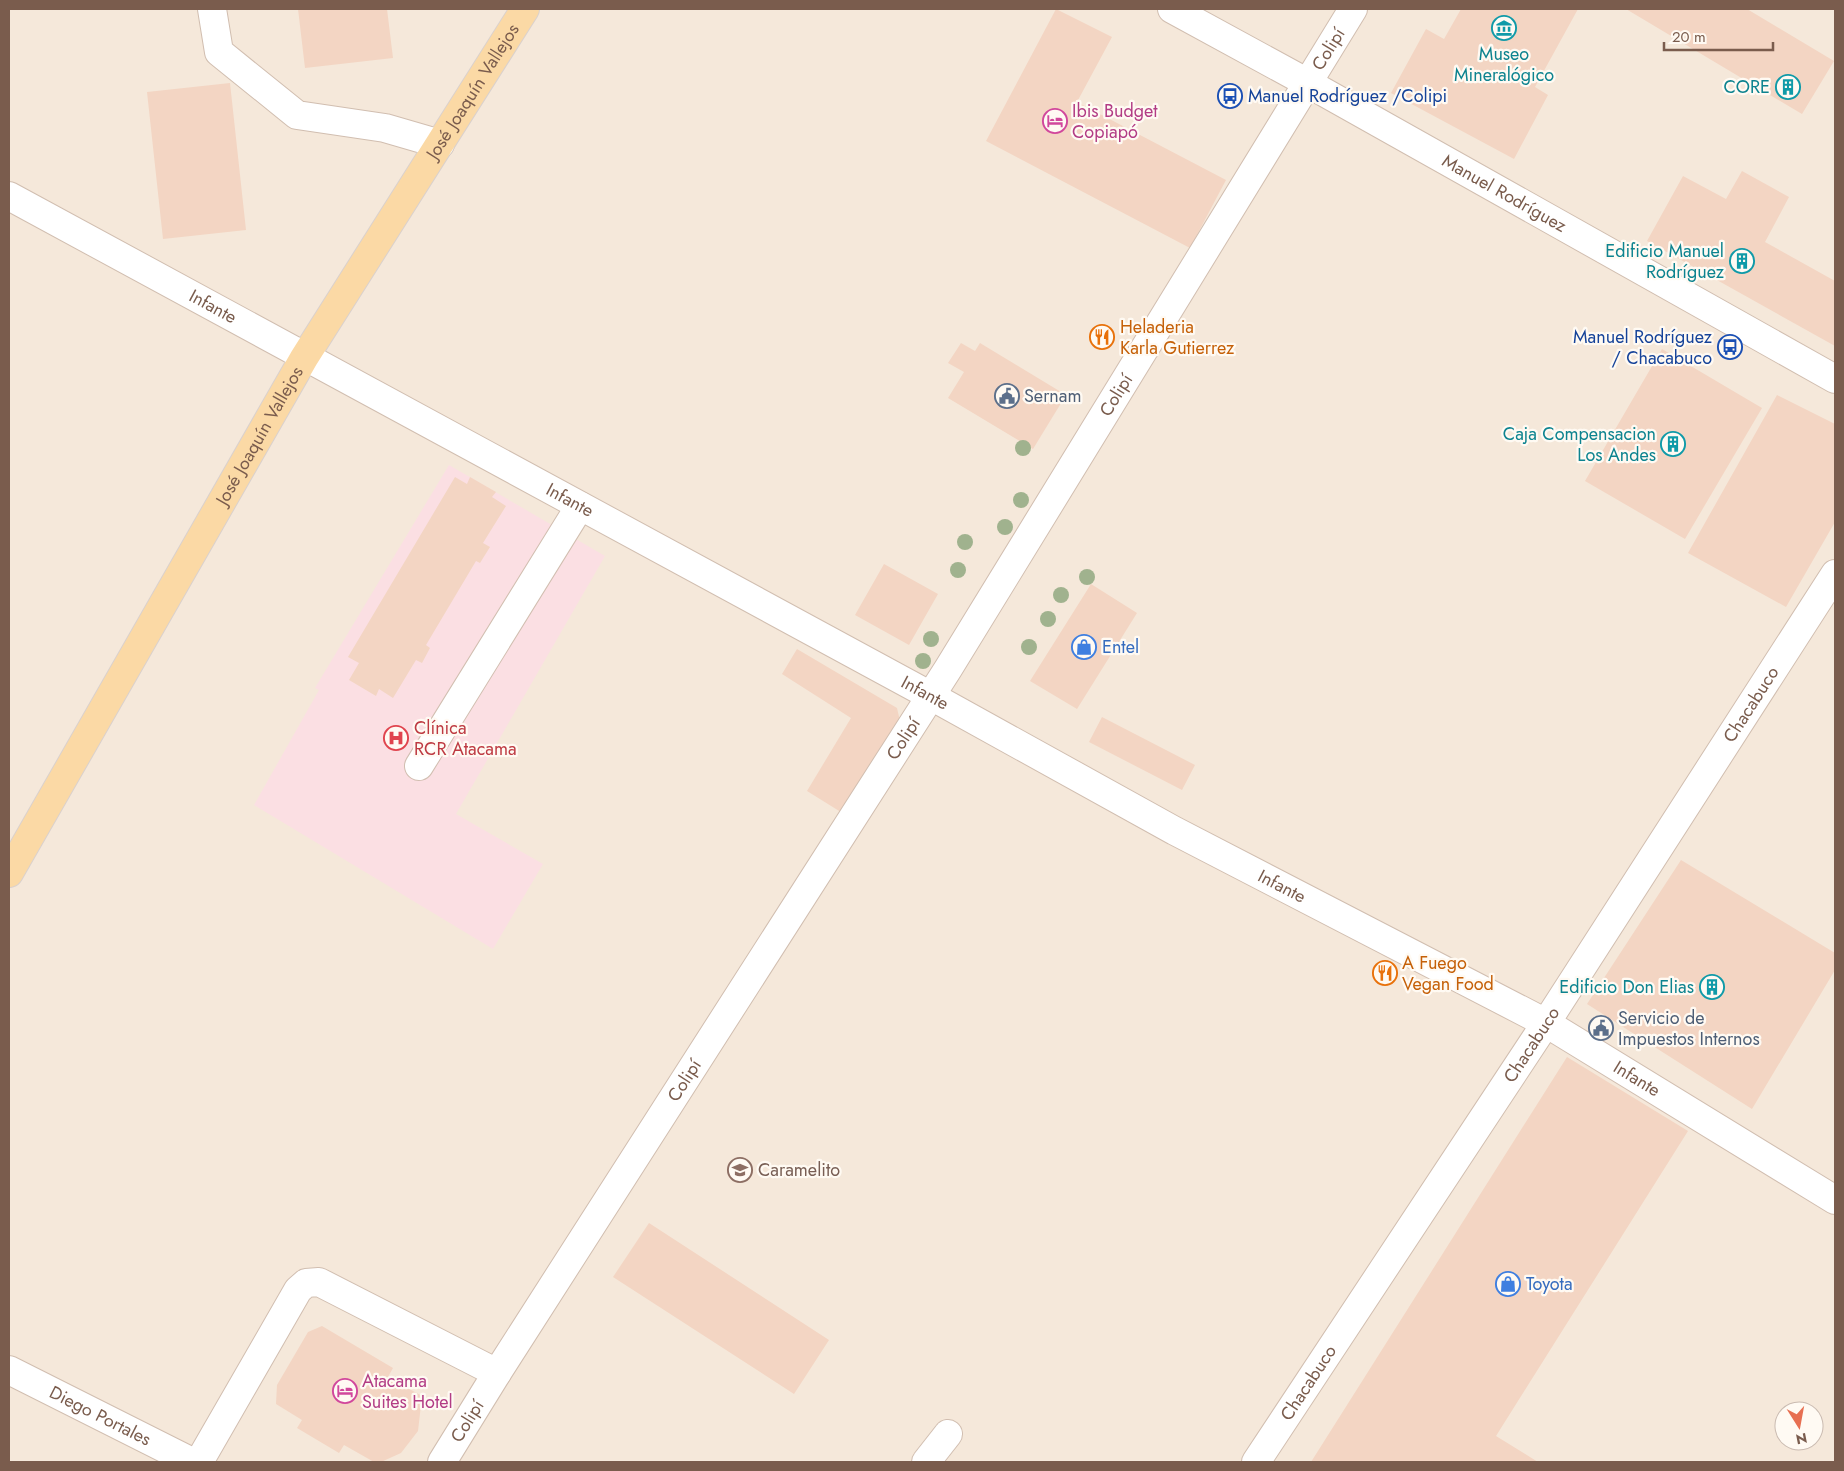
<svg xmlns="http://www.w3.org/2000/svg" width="1844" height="1471" font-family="Jost,sans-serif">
  <rect width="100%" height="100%" fill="#fdf6ec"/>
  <!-- residential -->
  <path fill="#f5e8da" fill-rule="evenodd" d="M9,9H1835V1462H9ZM1784,1411H1814V1441H1784Z"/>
  <!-- medical -->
  <path fill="#fbdfe3" d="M449,465L605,556L456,814L543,864L493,949L254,805L319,690L315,688Z"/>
  <!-- building -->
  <path fill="#f3d5c3" d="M298,9H387L393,58L305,68Z
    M1056,9L1112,37L1077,102L1226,180L1190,248L986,141Z
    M1461,9H1578L1535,87L1548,95L1514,159L1391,93L1426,29L1444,39Z
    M1626,9H1747L1834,61L1802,114Z
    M230,83L246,230L163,239L147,92Z
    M1742,171L1789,197L1765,242L1835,281V346L1647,241L1683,176L1726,199Z
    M961,343L975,351L980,343L1066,395L1033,449L948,398L964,372L948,363Z
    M1662,349L1762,408L1685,539L1585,481Z
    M1777,395L1835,424V522L1786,607L1688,553Z
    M455,477L467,484L470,477L496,492L492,497L506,506L483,543L490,547L480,563L476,561L426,645L430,648L422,663L416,660L393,698L379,689L376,696L349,680L359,663L348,657Z
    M884,564L938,594L909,645L855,615Z
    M1091,584L1137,613L1077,709L1030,681Z
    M797,649L897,708L900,721L844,814L807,791L851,718L782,674Z
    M1102,717L1195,765L1182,790L1089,742Z
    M1681,860L1835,953V970L1752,1109L1587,1004Z
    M1567,1057L1688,1131L1496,1436L1538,1462H1311Z
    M649,1223L829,1340L794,1394L613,1277Z
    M322,1326L393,1368L388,1377L422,1396L418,1431L401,1453L381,1462H374L344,1445L339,1453L297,1428L302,1420L276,1404L277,1385L308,1332Z"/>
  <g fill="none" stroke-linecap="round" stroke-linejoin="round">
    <defs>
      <g id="minor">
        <path d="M212,9L219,52L297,115L385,128L440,144"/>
        <path id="s1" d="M1172,9L1306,82L1835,379"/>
        <path id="s2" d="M9,196L931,696L1175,831L1546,1023L1835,1200"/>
        <path d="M419,766L580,506"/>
        <path id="s3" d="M9,1370L192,1462"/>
        <path d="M199,1462L298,1290L306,1283L319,1282L497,1373"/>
        <path id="s4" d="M442,1462L497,1373L948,669L1353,9"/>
        <path d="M926,1462L948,1434"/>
        <path id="s5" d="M1256,1462L1546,1023L1835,574"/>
      </g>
      <g id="major">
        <path id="s6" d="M9,873L304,358L525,9"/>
      </g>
    </defs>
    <!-- minor casing -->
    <use href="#minor" stroke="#d1beb0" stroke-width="30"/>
    <!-- major casing -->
    <use href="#major" stroke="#dad1cd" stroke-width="30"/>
    <!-- minor -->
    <use href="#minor" stroke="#fff" stroke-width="28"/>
    <!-- major -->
    <use href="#major" stroke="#fbd9a5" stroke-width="28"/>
  </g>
  <!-- trees -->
  <g fill="#a0b28e">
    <circle cx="1023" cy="448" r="8"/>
    <circle cx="1021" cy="500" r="8"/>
    <circle cx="1005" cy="527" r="8"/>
    <circle cx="965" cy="542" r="8"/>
    <circle cx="958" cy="570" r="8"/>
    <circle cx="1087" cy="577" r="8"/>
    <circle cx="1061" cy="595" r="8"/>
    <circle cx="1048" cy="619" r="8"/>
    <circle cx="931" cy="639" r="8"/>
    <circle cx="1029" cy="647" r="8"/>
    <circle cx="923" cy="661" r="8"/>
  </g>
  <!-- icons -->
  <defs>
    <symbol id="museum-ring" viewBox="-11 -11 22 22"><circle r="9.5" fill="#fffaf3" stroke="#0f9aa8" stroke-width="1.5"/><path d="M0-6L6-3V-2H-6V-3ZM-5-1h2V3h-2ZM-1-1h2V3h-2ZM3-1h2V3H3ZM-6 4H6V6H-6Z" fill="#0f9aa8"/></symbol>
    <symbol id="building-ring" viewBox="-11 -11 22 22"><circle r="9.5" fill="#fffaf3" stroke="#0f9aa8" stroke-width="1.5"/><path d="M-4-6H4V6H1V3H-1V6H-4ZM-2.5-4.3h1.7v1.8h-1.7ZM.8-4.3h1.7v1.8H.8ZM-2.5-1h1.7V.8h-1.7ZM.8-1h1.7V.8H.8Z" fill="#0f9aa8"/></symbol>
    <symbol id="bus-ring" viewBox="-11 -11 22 22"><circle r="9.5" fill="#fffaf3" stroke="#1a4fb4" stroke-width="1.5"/><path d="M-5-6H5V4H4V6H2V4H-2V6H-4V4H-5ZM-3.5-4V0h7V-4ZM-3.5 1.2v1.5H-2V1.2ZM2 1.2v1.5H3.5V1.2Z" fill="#1a4fb4"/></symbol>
    <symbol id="hotel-ring" viewBox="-11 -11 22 22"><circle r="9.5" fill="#fffaf3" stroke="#d1479c" stroke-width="1.5"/><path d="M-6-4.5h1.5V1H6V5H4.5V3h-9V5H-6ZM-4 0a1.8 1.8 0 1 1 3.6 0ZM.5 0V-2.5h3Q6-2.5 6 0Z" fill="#d1479c"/></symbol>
    <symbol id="restaurant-ring" viewBox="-11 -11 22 22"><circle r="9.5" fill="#fffaf3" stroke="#e8710a" stroke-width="1.5"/><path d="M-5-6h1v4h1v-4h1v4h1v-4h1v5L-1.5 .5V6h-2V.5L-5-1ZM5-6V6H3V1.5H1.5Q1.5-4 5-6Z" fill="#e8710a"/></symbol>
    <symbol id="civic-ring" viewBox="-11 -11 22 22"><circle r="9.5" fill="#fffaf3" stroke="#5c6f8a" stroke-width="1.5"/><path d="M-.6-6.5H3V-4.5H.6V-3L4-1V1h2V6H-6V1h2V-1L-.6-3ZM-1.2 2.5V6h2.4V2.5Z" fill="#5c6f8a"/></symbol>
    <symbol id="shop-ring" viewBox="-11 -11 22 22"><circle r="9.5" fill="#fffaf3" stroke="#3f7fe0" stroke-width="1.5"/><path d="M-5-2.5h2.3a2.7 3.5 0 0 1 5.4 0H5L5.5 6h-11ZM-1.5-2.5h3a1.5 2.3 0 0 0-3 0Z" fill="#3f7fe0"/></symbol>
    <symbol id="hospital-ring" viewBox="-11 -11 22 22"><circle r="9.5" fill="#fffaf3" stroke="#e0444e" stroke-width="1.5"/><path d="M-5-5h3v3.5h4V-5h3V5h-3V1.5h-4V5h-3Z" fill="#e0444e"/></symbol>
    <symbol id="school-ring" viewBox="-11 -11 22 22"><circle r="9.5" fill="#fffaf3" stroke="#8d6e63" stroke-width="1.5"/><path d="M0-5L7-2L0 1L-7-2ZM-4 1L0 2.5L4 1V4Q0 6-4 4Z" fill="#8d6e63"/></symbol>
  </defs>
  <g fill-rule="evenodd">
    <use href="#museum-ring" x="1490" y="14" width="28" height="28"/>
    <use href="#building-ring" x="1774" y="73" width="28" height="28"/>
    <use href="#bus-ring" x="1216" y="82" width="28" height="28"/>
    <use href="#hotel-ring" x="1041" y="107" width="28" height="28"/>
    <use href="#building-ring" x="1728" y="247" width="28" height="28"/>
    <use href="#restaurant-ring" x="1088" y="323" width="28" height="28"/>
    <use href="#bus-ring" x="1716" y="333" width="28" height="28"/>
    <use href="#civic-ring" x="993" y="382" width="28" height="28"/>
    <use href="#building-ring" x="1659" y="430" width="28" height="28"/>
    <use href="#shop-ring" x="1070" y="633" width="28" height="28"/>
    <use href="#hospital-ring" x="382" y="724" width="28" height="28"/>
    <use href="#restaurant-ring" x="1371" y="959" width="28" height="28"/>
    <use href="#building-ring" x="1698" y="973" width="28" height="28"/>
    <use href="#civic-ring" x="1587" y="1014" width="28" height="28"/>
    <use href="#school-ring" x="726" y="1156" width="28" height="28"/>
    <use href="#shop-ring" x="1494" y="1270" width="28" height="28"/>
    <use href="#hotel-ring" x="331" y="1377" width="28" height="28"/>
  </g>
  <g text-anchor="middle" stroke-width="4.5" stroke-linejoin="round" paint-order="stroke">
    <!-- street labels -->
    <g font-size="18" fill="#7a5c4d" stroke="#fffaf3">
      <text dy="6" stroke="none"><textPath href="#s4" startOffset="1668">Colipí</textPath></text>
      <text dy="6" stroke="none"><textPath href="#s6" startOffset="909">José Joaquín Vallejos</textPath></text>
      <text dy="6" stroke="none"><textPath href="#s1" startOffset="380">Manuel Rodríguez</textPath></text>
      <text dy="6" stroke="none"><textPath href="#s2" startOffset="232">Infante</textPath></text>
      <text dy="6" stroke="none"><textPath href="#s4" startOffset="1262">Colipí</textPath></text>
      <text dy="6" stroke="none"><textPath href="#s6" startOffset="504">José Joaquín Vallejos</textPath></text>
      <text dy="6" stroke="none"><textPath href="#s2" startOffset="638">Infante</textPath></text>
      <text dy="6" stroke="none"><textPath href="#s2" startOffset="1042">Infante</textPath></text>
      <text dy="6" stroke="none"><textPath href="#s5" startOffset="905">Chacabuco</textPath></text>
      <text dy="6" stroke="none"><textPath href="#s4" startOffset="858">Colipí</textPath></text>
      <text dy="6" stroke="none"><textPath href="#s2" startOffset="1448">Infante</textPath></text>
      <text dy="6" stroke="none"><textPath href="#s5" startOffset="500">Chacabuco</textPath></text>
      <text dy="6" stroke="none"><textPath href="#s2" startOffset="1852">Infante</textPath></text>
      <text dy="6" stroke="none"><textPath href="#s4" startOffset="452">Colipí</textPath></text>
      <text dy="6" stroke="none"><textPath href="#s5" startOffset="95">Chacabuco</textPath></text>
      <text dy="6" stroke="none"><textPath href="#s3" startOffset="102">Diego Portales</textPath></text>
      <text dy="6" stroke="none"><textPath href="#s4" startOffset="48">Colipí</textPath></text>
    </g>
    <!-- culture labels -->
    <g font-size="18" fill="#0d838f" stroke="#fffaf3" text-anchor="end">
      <text x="1504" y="60" text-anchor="middle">Museo<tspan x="1504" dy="21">Mineralógico</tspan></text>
      <text x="1770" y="93">CORE</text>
      <text x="1724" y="257">Edificio Manuel<tspan x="1724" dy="21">Rodríguez</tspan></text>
      <text x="1656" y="440">Caja Compensacion<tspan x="1656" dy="21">Los Andes</tspan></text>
      <text x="1694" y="993">Edificio Don Elias</text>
    </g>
    <!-- transit labels -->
    <g font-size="18" fill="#164399" stroke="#fffaf3" text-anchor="start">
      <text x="1248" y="102">Manuel Rodríguez /Colipi</text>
      <text x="1712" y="343" text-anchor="end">Manuel Rodríguez<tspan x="1712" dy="21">/ Chacabuco</tspan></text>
    </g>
    <!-- hotel labels -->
    <g font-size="18" fill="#b23c85" stroke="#fffaf3" text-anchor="start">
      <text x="1072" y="117">Ibis Budget<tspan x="1072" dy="21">Copiapó</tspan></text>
      <text x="362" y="1387">Atacama<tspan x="362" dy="21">Suites Hotel</tspan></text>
    </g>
    <!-- food labels -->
    <g font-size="18" fill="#c56008" stroke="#fffaf3" text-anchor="start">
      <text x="1120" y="333">Heladeria<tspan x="1120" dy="21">Karla Gutierrez</tspan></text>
      <text x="1402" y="969">A Fuego<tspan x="1402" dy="21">Vegan Food</tspan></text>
    </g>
    <!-- service labels -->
    <g font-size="18" fill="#4e5e75" stroke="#fffaf3" text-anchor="start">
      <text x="1024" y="402">Sernam</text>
      <text x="1618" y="1024">Servicio de<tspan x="1618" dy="21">Impuestos Internos</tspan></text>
    </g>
    <!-- shop labels -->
    <g font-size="18" fill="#366cbe" stroke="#fffaf3" text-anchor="start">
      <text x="1102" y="653">Entel</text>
      <text x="1526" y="1290">Toyota</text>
    </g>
    <!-- health labels -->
    <g font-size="18" fill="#be3a42" stroke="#fffaf3" text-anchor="start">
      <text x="414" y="734">Clínica<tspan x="414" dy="21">RCR Atacama</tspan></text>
    </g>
    <!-- education labels -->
    <g font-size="18" fill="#785e54" stroke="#fffaf3" text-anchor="start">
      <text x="758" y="1176">Caramelito</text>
    </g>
  </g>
  <!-- border -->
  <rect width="1844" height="1471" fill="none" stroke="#7a5c4d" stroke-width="20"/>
  <!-- north arrow -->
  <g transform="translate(1799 1426) rotate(169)"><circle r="24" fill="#fffaf3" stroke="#cabbb1"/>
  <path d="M0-4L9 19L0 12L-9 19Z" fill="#e76f51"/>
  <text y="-8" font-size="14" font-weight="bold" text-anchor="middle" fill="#7a5c4d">N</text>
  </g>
  <!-- scale -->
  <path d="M1664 42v8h109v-8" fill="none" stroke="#7a5c4d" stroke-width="2.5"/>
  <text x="1672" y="42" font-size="15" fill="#7a5c4d" stroke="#fffaf3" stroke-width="4" paint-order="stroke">20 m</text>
</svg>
